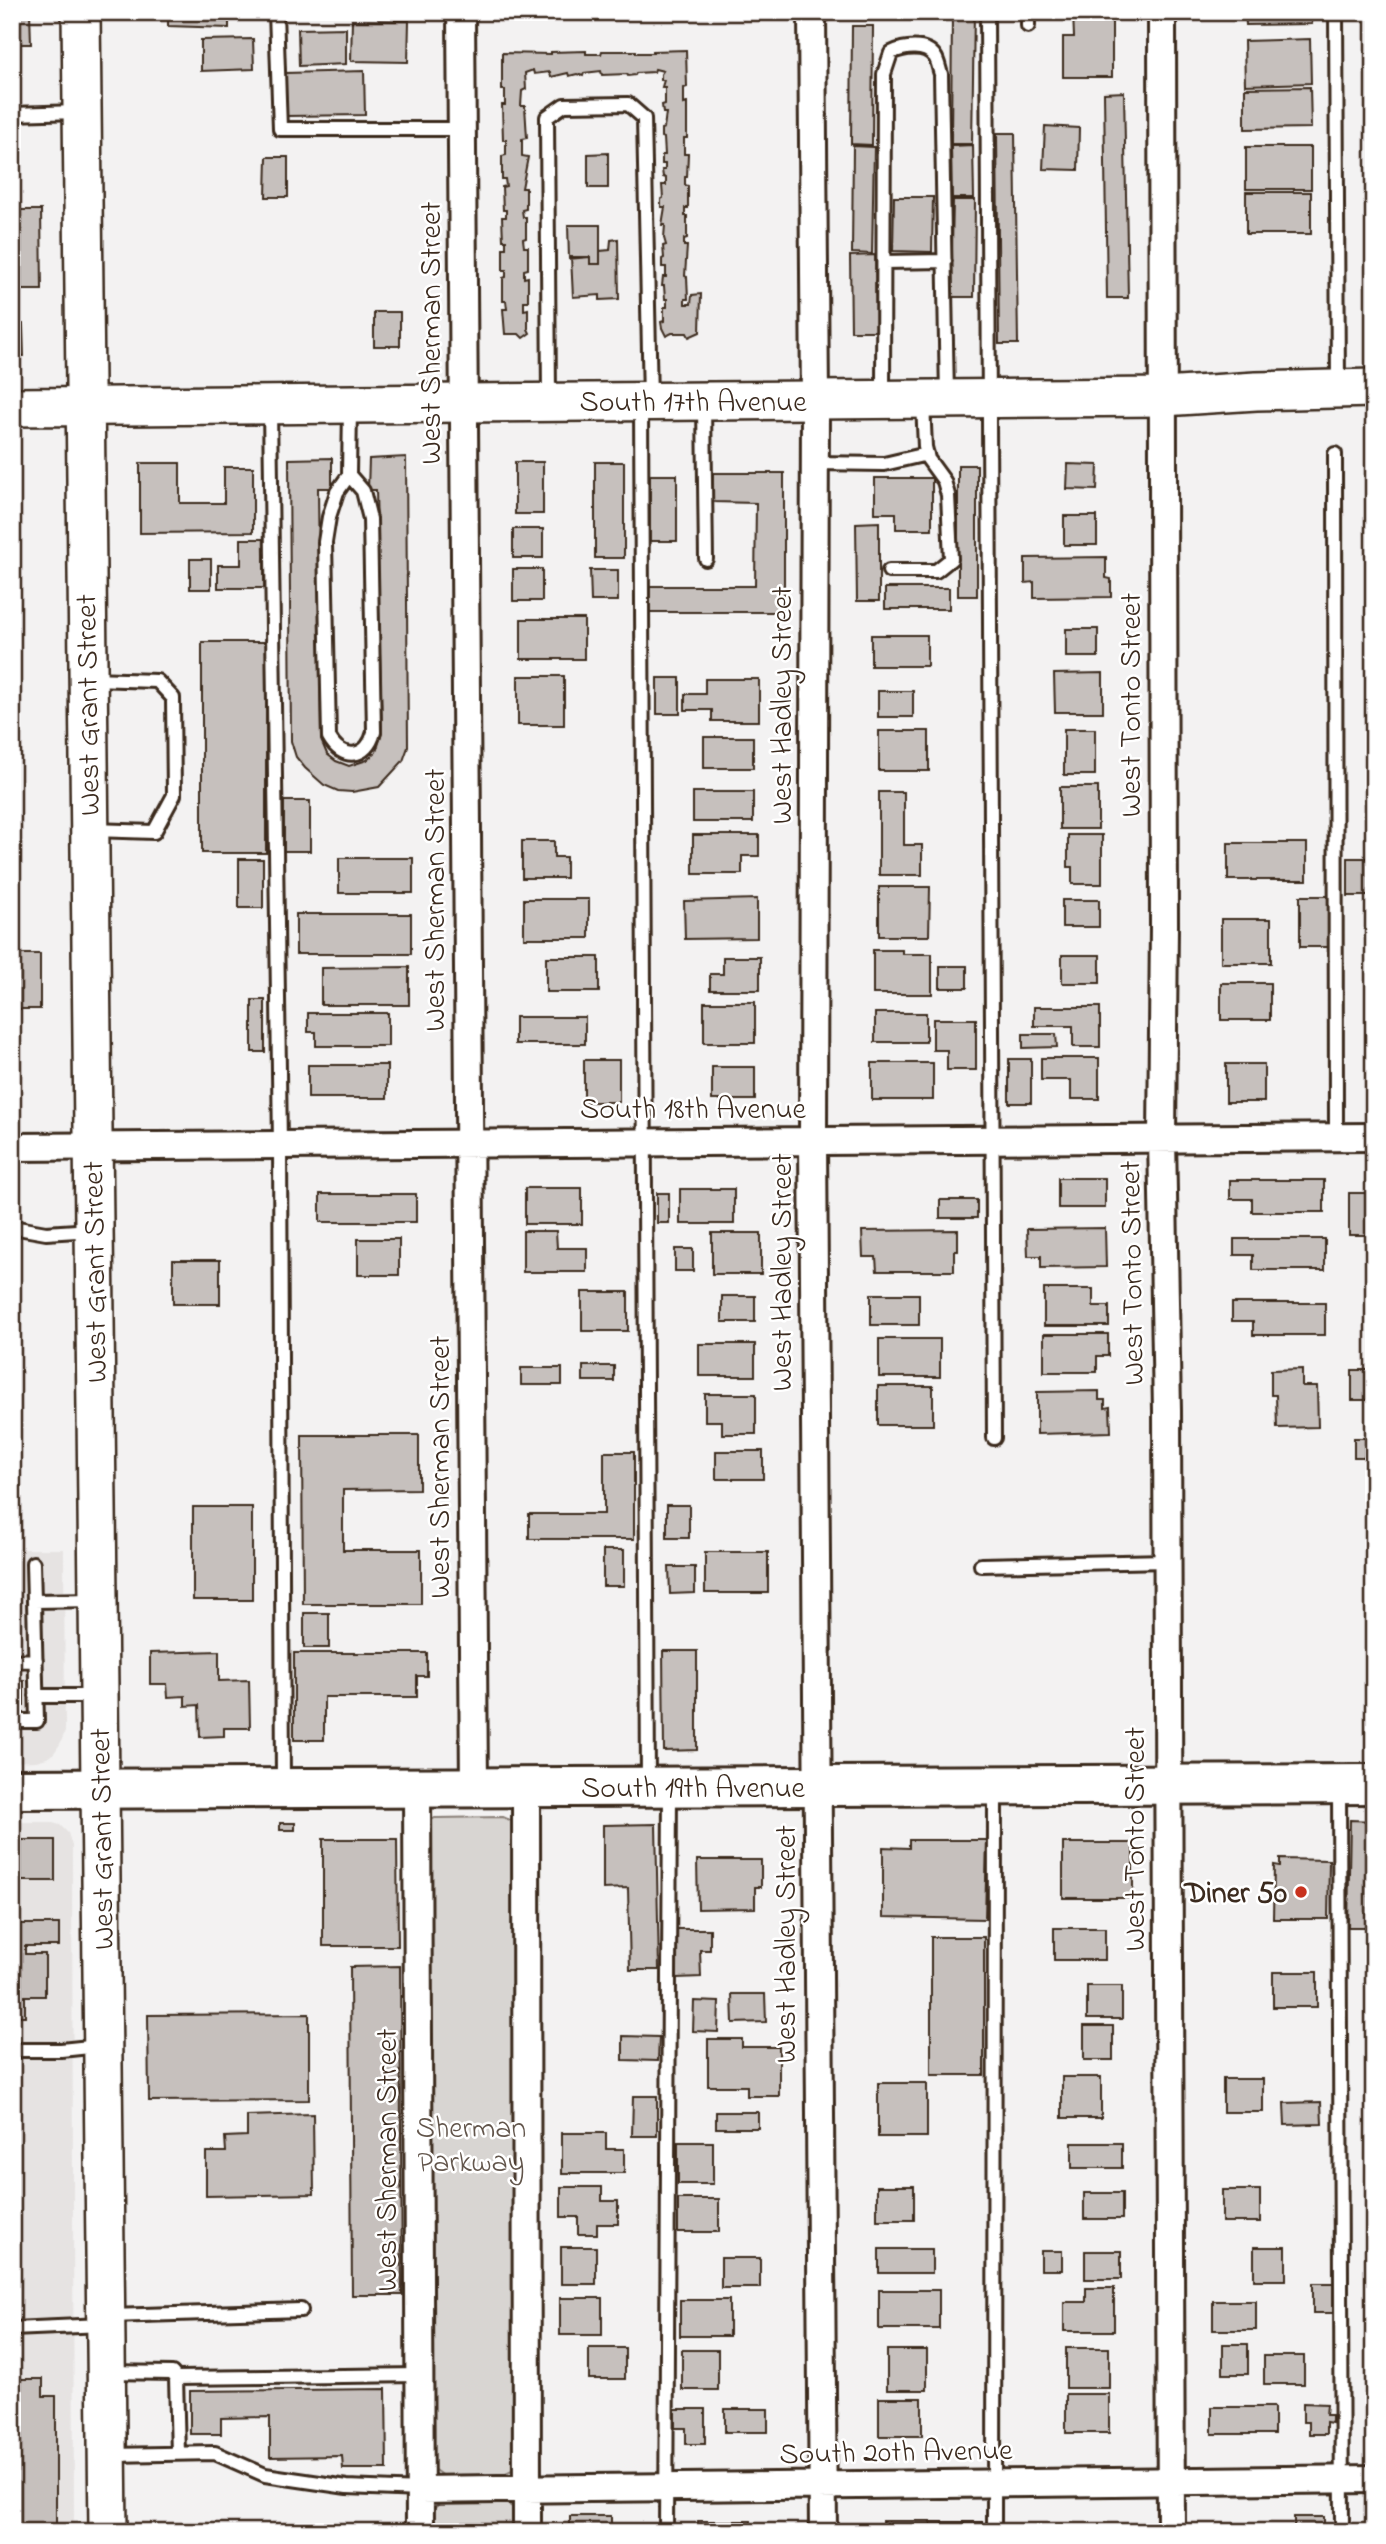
<svg xmlns="http://www.w3.org/2000/svg" width="1386" height="2544" font-family="'Indie Flower',sans-serif">
  <rect width="100%" height="100%" fill="#f3f2f2"/>
  <filter id="ink" filterUnits="userSpaceOnUse"><feTurbulence type="fractalNoise" baseFrequency=".0143" numOctaves="2"/><feDisplacementMap in="SourceGraphic" scale="14" xChannelSelector="R" yChannelSelector="G"/><feConvolveMatrix kernelMatrix="1 2 1 2 8 2 1 2 1" color-interpolation-filters="sRGB"/></filter>
  <g filter="url(#ink)">
    <!-- built -->
    <path fill="#e6e3e2" d="M12,1549H64L65,1732L60,1744L54,1753L47,1758L36,1761L12,1762Z
      M12,1822H49L60,1825L68,1833L72,1846L74,2532H12Z"/>
    <!-- green -->
    <path fill="#d8d5d2" stroke="#8a8078" stroke-width="2" d="M503,1817L510,1820L515,1826L516,2457L512,2470L502,2475L443,2476L432,2468L428,1822L435,1818Z
      M442,2503H505L514,2508L517,2519V2532H426L431,2510Z"/>
    <!-- building -->
    <path fill="#c6c0bd" stroke="#3b2a1e" stroke-width="2" d="M12,12H30L31,44H12Z
      M168,12H229V28L168,26Z
      M335,12H399V13H335Z
      M952,12H974L972,144H951Z
      M1073,12H1112V77H1063V37H1074Z
      M1245,12H1311L1312,24L1246,25Z
      M352,20L409,21L408,62L351,61Z
      M852,26H873L872,145L851,144Z
      M346,28V64L299,66L298,29Z
      M253,39L254,69L201,71V40Z
      M1310,39L1311,83L1245,85L1244,41Z
      M686,50L687,87L684,88V104L687,103V138H684V154H688L687,177H685V185L688,186V208H685V216H687V238L684,239V246H687L685,276L687,277L688,299H685V304H691L692,295L701,294L700,332L689,337L687,333H672L666,336L662,328L661,322L664,321V307H667V299H665L664,286H662L663,277H666V267H662V259L664,258L663,246L666,245L664,238L665,225H662L665,207H661V199L663,198L662,185H666V178L663,177L662,170H665V164H662V155H665L664,138L661,137V129L664,128L666,113H663L662,105L665,104V87H662L664,80H661V74L663,71L655,69L654,72L636,73L635,75L628,76L627,74L602,75L601,71L584,73L583,76L577,74L569,76L568,73L551,77L550,72L534,74L533,70L525,73L526,89L522,91L521,106H525L527,138L522,139V156L528,157L522,188H526V209L522,210L523,217H526V238L523,239L524,247H528V269L524,270V278L528,277V301H524V310L528,309V329L530,333L523,338L519,334H505L503,309H507L506,301H503V278L506,277V270H503V248H506V240H503L502,217H506V210H503L502,187L506,186L505,179H502V156L506,155V140H503L502,105H505V90H502V53L551,54V52L586,51V54H601L602,51H636V53H653V51Z
      M364,71L365,115L286,116L285,73Z
      M1310,87L1311,128L1245,129V88Z
      M1124,92L1128,298H1107L1104,93Z
      M1045,126L1079,128L1078,170L1043,169Z
      M997,133H1015L1018,344H999Z
      M973,145L974,198H952L951,146Z
      M853,146L874,147L872,254L852,253Z
      M1246,147H1311V189H1246Z
      M608,153V188H588V154Z
      M267,157H288V197H266Z
      M1246,192H1311V234H1246Z
      M894,197H933L932,252L893,251Z
      M953,200H975L974,297H951Z
      M12,210H41L42,290H15V269L12,270Z
      M568,225H600V264H590V257L569,259Z
      M618,239L619,299L600,300V295L573,297L571,257H590V264H600V251L610,250L611,240Z
      M875,255L876,331H851L850,256Z
      M1372,280H1374V321H1373Z
      M374,312H400V346H374Z
      M23,324L24,356H12V325Z
      M406,457L408,747L403,761L379,787L352,792L338,791L324,785L305,768L296,757L291,741L289,459L332,458V488H318L321,740L327,754L336,761L349,766L367,760L376,752L382,733L376,490H368L369,459Z
      M515,462H543V514H515Z
      M595,462H624V558H595Z
      M140,463H180V503H224V467H253V532L140,533Z
      M1068,464L1098,465L1097,490L1067,489Z
      M958,465H977V596H958Z
      M713,473H784V612H650V586H755L756,503L713,502Z
      M650,475H677V541H650Z
      M875,478H932V529H896V513H875Z
      M1064,516H1097V545H1064Z
      M879,522V601H857L856,523Z
      M513,529H543V558H513Z
      M241,539H264V588H218V565H241Z
      M12,543H18L19,586H12Z
      M1106,557V578L1111,579V597L1034,598V582L1025,583V558Z
      M190,559H211V589H190Z
      M513,569H542V601H513Z
      M590,570H618V601H591Z
      M885,588H949V609H885Z
      M521,619H584V659H521Z
      M1066,629H1098V657H1066Z
      M871,635H927V666H871Z
      M202,642H266V853H202Z
      M1103,673V712H1055L1054,674Z
      M518,676H564V725H518Z
      M657,678H680V714H657Z
      M705,679H759V721H712V710H685V694H705Z
      M878,691H913V717H878Z
      M1064,729H1095V775H1064Z
      M879,731H929V771H879Z
      M704,737H753V768H704Z
      M1060,787H1098V829H1060Z
      M693,792H753V822H693Z
      M879,792H904V845H922V875H879Z
      M284,801H310V851H284Z
      M693,835H759V856H742V874H693Z
      M1068,835H1102V884H1072V867H1068Z
      M522,841H554V857H566V878H522Z
      M1228,843H1307V880H1228Z
      M339,858H413V893H339Z
      M1348,858H1374V896H1348Z
      M239,859H263V908H239Z
      M879,887H930L929,936H879Z
      M1300,896H1330V947H1300Z
      M524,899H589V938H524Z
      M757,899V938L685,939L684,901Z
      M1062,900H1099V927H1062Z
      M296,914H411V954H296Z
      M1221,919H1271V963H1221Z
      M873,950H902V954H932V994H873Z
      M12,954H40V1009H12Z
      M1062,955H1100V983H1062Z
      M546,957H599V992H546Z
      M723,957H760V990H710V974H723Z
      M940,966H967V988H940Z
      M409,967V1005H321V968Z
      M1221,983H1270V1020H1221Z
      M252,1000H265V1052H252Z
      M704,1002H755V1043H704Z
      M1034,1007H1100V1047H1073V1026H1034Z
      M308,1013H388V1046H316V1032H308Z
      M875,1013H926V1042H875Z
      M515,1017H585V1044H515Z
      M933,1019H976V1070H947V1050H933Z
      M1023,1034H1056L1057,1047L1023,1048Z
      M1041,1058H1099V1099H1071V1080H1041Z
      M1009,1059H1031V1103H1009Z
      M584,1060H619V1102H584Z
      M872,1063H933V1100H872Z
      M1226,1064H1264V1102H1226Z
      M308,1065H387V1098H308Z
      M712,1067H755V1100H712Z
      M1058,1178H1105V1208H1058Z
      M1230,1180H1324V1212H1252V1199H1230Z
      M525,1188H582V1224H525Z
      M680,1189H734V1224H680Z
      M657,1193H669V1223H657Z
      M1349,1193H1374V1235H1349Z
      M320,1194H416V1222H320Z
      M940,1200H977V1218H940Z
      M1105,1228L1106,1267L1041,1268V1256H1028L1027,1229Z
      M958,1230V1251H954V1271H877L876,1257H863L862,1231Z
      M523,1231H556L557,1248H587V1272H523Z
      M712,1233H761V1274H712Z
      M358,1239H399V1275H358Z
      M1234,1239H1325V1270H1253V1255H1234Z
      M1369,1244H1374V1274H1369Z
      M675,1249H693V1271H675Z
      M173,1260H220V1304H173Z
      M1370,1279H1374V1309H1370Z
      M1044,1289H1093V1306H1109V1326H1044Z
      M582,1292H628V1331H582Z
      M871,1294H919V1325H871Z
      M722,1296H755V1322H722Z
      M1232,1303H1325V1335H1253V1321H1232Z
      M1044,1334H1108V1356H1097V1372H1044Z
      M879,1339H940V1377H879Z
      M699,1344H755V1376H699Z
      M583,1366H614V1381H583Z
      M521,1368H562V1385H521Z
      M1302,1369V1386H1317L1318,1427L1277,1428L1276,1395H1271V1370Z
      M1352,1370H1373V1400H1352Z
      M878,1386H933V1425H878Z
      M1099,1391V1400H1105V1408L1110,1407L1111,1432L1037,1434V1392Z
      M705,1394H756V1434H722V1421H705Z
      M302,1435H419V1489L343,1490V1550H421V1604H303Z
      M1354,1438H1374V1468H1368V1457H1354Z
      M716,1451H763V1479H716Z
      M604,1452H634V1539H529V1514H604Z
      M12,1492H19V1517H12Z
      M667,1505H689V1538H667Z
      M193,1507H252V1600H193Z
      M603,1550H624V1586H603Z
      M705,1552H768V1593H705Z
      M669,1567H695V1593L670,1594Z
      M304,1613H329V1648H304Z
      M219,1651V1681L249,1680L250,1728H224V1736L200,1737L199,1705L185,1706V1696L168,1697L167,1684H150V1653Z
      M663,1651H697V1750L664,1751Z
      M294,1653H427V1676H417V1697H324V1740H294Z
      M12,1681H24V1706H12Z
      M1350,1820L1374,1821V1927H1348Z
      M280,1823H295V1830H280Z
      M656,1824L659,1970H630L628,1888L603,1889V1825Z
      M323,1839H397L398,1946H323Z
      M12,1840H55V1881H12Z
      M909,1840H987L985,1919L883,1917V1847L909,1848Z
      M1063,1843H1133V1898H1063Z
      M1280,1859L1329,1860L1328,1919H1273L1274,1865L1280,1866Z
      M697,1860H761V1887H755V1908L698,1909Z
      M12,1924H59V1946H25V1954H45V1996H25V2016H12Z
      M1054,1928H1105V1960H1054Z
      M675,1929H710V1950H700L701,1977L677,1978Z
      M931,1937H984V2075H931Z
      M400,1966L402,2295H352L350,1967Z
      M1273,1972H1317V2007H1273Z
      M1087,1986H1122V2019H1087Z
      M732,1994H765L766,2022L733,2023Z
      M694,2001L719,2002L718,2032L693,2031Z
      M309,2014V2100L149,2101L148,2015Z
      M1084,2026H1113V2060H1084Z
      M623,2036L659,2037L658,2061L623,2060Z
      M708,2039H742V2047H779V2096H747V2086H708Z
      M1062,2077H1101V2118H1062Z
      M1223,2079H1263V2112H1223Z
      M878,2083H927V2137H878Z
      M633,2096H657V2136H632Z
      M1321,2102L1322,2124L1285,2125L1284,2103Z
      M716,2112H758V2128H716Z
      M313,2114L314,2194L206,2196V2152H226L225,2137L247,2136V2116Z
      M562,2133H606V2149H624V2173H562Z
      M678,2142H713V2184H678Z
      M1072,2143H1122V2168H1072Z
      M877,2186H914V2220H877Z
      M561,2187H602V2201H618V2224H597V2234H578V2217H561Z
      M1222,2190H1260V2222H1222Z
      M1084,2193H1122V2219H1084Z
      M678,2199H719V2232H678Z
      M561,2247H596V2284H561Z
      M1254,2247H1286V2280H1254Z
      M879,2249H932V2273H879Z
      M1041,2251H1062V2270H1041Z
      M1085,2251H1121V2279H1085Z
      M721,2258H760V2288H721Z
      M1313,2283H1333V2313H1313Z
      M1086,2288H1114V2331H1064V2302H1086Z
      M879,2290H939V2329H879Z
      M560,2298H602V2335H560Z
      M680,2300H729V2336H680Z
      M1213,2301H1256V2330H1213Z
      M1223,2344H1248V2374H1223Z
      M589,2348H625V2379H589Z
      M1066,2348H1109V2388H1066Z
      M682,2350H718V2390H682Z
      M887,2350H927V2390H887Z
      M1264,2356H1304V2384H1264Z
      M12,2379H43V2396H56V2532H12Z
      M386,2389L387,2469H343L342,2456L270,2457V2417L221,2418V2434H190V2391Z
      M1066,2394H1109V2433H1066Z
      M879,2398H922V2436H879Z
      M1303,2403L1327,2404L1326,2415H1332V2423L1326,2422V2434H1309V2422H1303Z
      M1212,2407H1274V2434H1212Z
      M675,2409H705V2444H686V2428H675Z
      M725,2409H768V2432H725Z
      M570,2516H611V2532H570Z
      M1294,2517H1324V2532H1294Z
      M698,2521H751V2532H698Z
      M882,2521H931V2532H882Z
      M931,2522H982V2532H931Z"/>
    <g fill="none" stroke-linecap="round" stroke-linejoin="round">
      <defs>
        <path id="lane" d="M276,12L280,129H462
          M987,12L994,1438
          M1028,12V26
          M1336,12L1338,386
          M12,114L78,112
          M884,262L945,261
          M883,396L884,74L891,53C903,47 926,43 935,57C938,61 939,69 941,74L947,396
          M549,398L547,117L564,105L628,104L644,118L650,399
          M641,405L648,1783
          M704,405L706,559
          M270,408L280,1145L283,1786
          M1335,454L1336,1138
          M815,463L884,464L927,454
          M349,475L363,491L370,519L374,732C367,759 342,761 329,737L325,542L329,517L337,492L349,475L350,407
          M889,571H936L951,559L948,495L944,481L928,459L925,447L923,403
          M91,679L157,681L173,698L174,795L154,832L93,830
          M12,1227L46,1233L92,1230
          M33,1563L34,1601
          M981,1565L1167,1561
          M12,1661L36,1660
          M36,1696H95
          M12,1721H37L34,1601L95,1600
          M1339,1787L1342,2532
          M12,2050H61L99,2046
          M110,2316L301,2310
          M12,2329L103,2325
          M108,2372L172,2373L176,2378L420,2375
          M176,2378L178,2454
          M111,2455L215,2453L265,2475L347,2487L420,2490
          M666,2532L670,1790
          M994,2532L995,1790"/>
        <path id="street" d="M461,12L474,1787
          M812,12L815,401L813,1140L823,2532
          M1162,12L1164,925L1162,1138L1167,1411L1171,2532
          M12,1147L1374,1137
          M417,1787L420,2532
          M526,1787L527,2532
          M420,2490L1374,2479"/>
        <path id="secondary" d="M81,12L108,2532
          M12,407L1163,397L1256,391L1374,388"/>
        <path id="primary" d="M12,1789L1374,1784"/>
      </defs>
      <!-- lane casing -->
      <use href="#lane" stroke="#3b2a1e" stroke-width="18"/>
      <!-- street casing -->
      <use href="#street" stroke="#3b2a1e" stroke-width="32"/>
      <!-- secondary casing -->
      <use href="#secondary" stroke="#3b2a1e" stroke-width="42"/>
      <!-- primary casing -->
      <use href="#primary" stroke="#3b2a1e" stroke-width="44"/>
      <!-- lane -->
      <use href="#lane" stroke="#fff" stroke-width="12"/>
      <!-- street -->
      <use href="#street" stroke="#fff" stroke-width="26"/>
      <!-- secondary -->
      <use href="#secondary" stroke="#fff" stroke-width="37"/>
      <!-- primary -->
      <use href="#primary" stroke="#fff" stroke-width="38"/>
    </g>
  </g>
  <!-- markers -->
  <circle fill="#c8321e" stroke="#fff" stroke-width="2.5" cx="1301" cy="1892" r="7"/>
  <g text-anchor="middle" stroke-width="5" stroke-linejoin="round" paint-order="stroke">
    <!-- street labels -->
    <g font-size="30" fill="#3b2a1e" stroke="#fff">
      <text transform="translate(430 333) rotate(-90)" y="10">West Sherman Street</text>
      <text x="693" y="411">South 17th Avenue</text>
      <text transform="translate(87 705) rotate(-91)" y="10">West Grant Street</text>
      <text transform="translate(781 705) rotate(-90)" y="10">West Hadley Street</text>
      <text transform="translate(1130 705) rotate(-90)" y="10">West Tonto Street</text>
      <text transform="translate(434 900) rotate(-90)" y="10">West Sherman Street</text>
      <text x="693" y="1118">South 18th Avenue</text>
      <text transform="translate(94 1272) rotate(-91)" y="10">West Grant Street</text>
      <text transform="translate(781 1272) rotate(-90)" y="10">West Hadley Street</text>
      <text transform="translate(1131 1273) rotate(-91)" y="10">West Tonto Street</text>
      <text transform="translate(439 1467) rotate(-90)" y="10">West Sherman Street</text>
      <text x="693" y="1797">South 19th Avenue</text>
      <text transform="translate(101 1839) rotate(-91)" y="10">West Grant Street</text>
      <text transform="translate(1134 1839) rotate(-90)" y="10">West Tonto Street</text>
      <text transform="translate(785 1944) rotate(-90)" y="10">West Hadley Street</text>
      <text transform="translate(386 2160) rotate(-90)" y="10">West Sherman Street</text>
      <text transform="translate(896 2451) rotate(-1)" y="10">South 20th Avenue</text>
    </g>
    <!-- poi labels -->
    <g font-size="30" font-weight="bold" fill="#3b2a1e" stroke="#fff" text-anchor="end">
      <text x="1287" y="1902">Diner 50</text>
    </g>
    <!-- park labels -->
    <g font-size="30" fill="#62554b" stroke="#fff">
      <text x="471" y="2137">Sherman<tspan x="471" dy="34">Parkway</tspan></text>
    </g>
  </g>
  <!-- margin -->
  <rect width="1386" height="2544" fill="none" stroke="#fff" stroke-width="42"/>
  <rect x="21" y="21" width="1344" height="2502" fill="none" stroke="#3b2a1e" stroke-width="2.5" filter="url(#ink)"/>
</svg>
